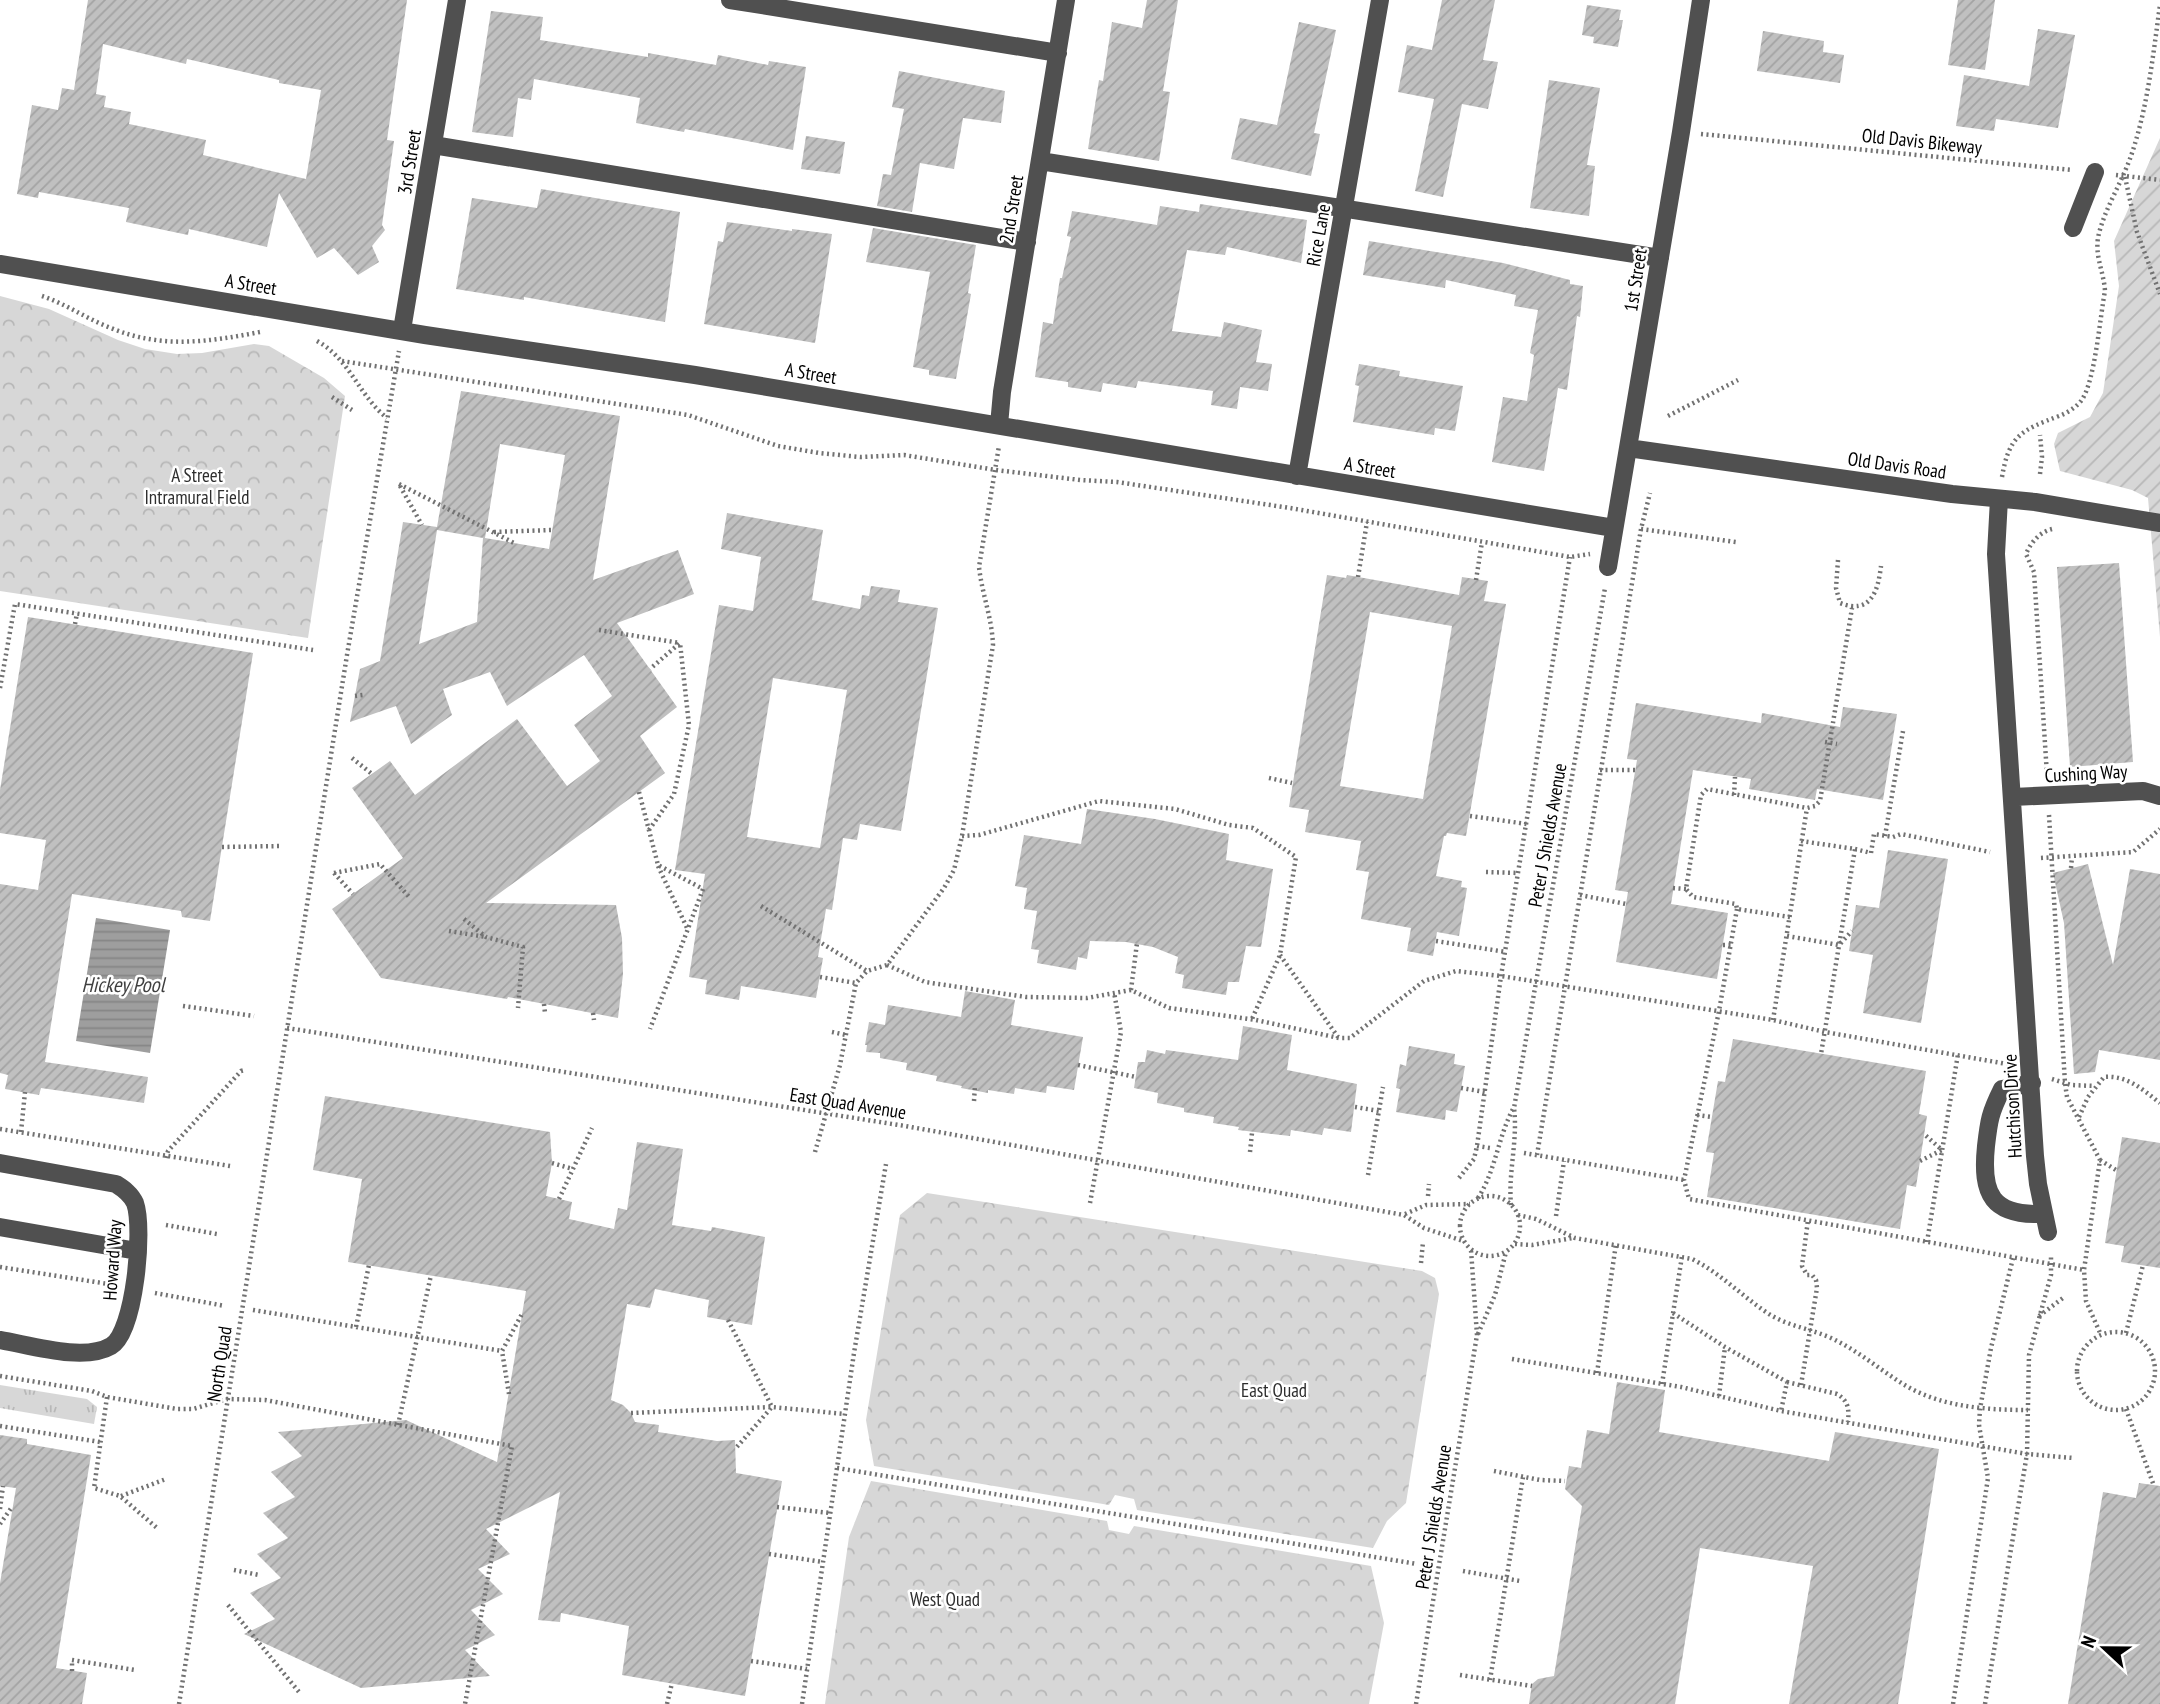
<svg xmlns="http://www.w3.org/2000/svg" width="2160" height="1704" font-family="'PT Sans Narrow',sans-serif">
  <defs>
    <pattern id="grass-tufts" width="24" height="20" patternUnits="userSpaceOnUse" patternTransform="scale(1.75)"><rect width="24" height="20" fill="#d7d7d7"/><path d="M3 7l-1-3M5 7V3M7 7l1-3M15 17l-1-3M17 17v-4M19 17l1-3" fill="none" stroke="#b7b7b7"/></pattern>
    <pattern id="park-crowns" width="20" height="18" patternUnits="userSpaceOnUse" patternTransform="scale(1.75)"><rect width="20" height="18" fill="#d7d7d7"/><path d="M2 6a3 3 0 1 1 6 0M12 15a3 3 0 1 1 6 0" fill="none" stroke="#b7b7b7"/></pattern>
    <pattern id="garden-furrows" width="10" height="10" patternUnits="userSpaceOnUse" patternTransform="scale(1.75)"><rect width="10" height="10" fill="#d7d7d7"/><path d="M-1 1l2-2M0 10L10 0M9 11l2-2" fill="none" stroke="#b7b7b7"/></pattern>
    <pattern id="water-rules" width="6" height="5" patternUnits="userSpaceOnUse" patternTransform="scale(1.75)"><rect width="6" height="5" fill="#9e9e9e"/><path d="M0 2.5h6" fill="none" stroke="#868686"/></pattern>
    <pattern id="building-hatch" width="6" height="6" patternUnits="userSpaceOnUse" patternTransform="scale(1.75)"><rect width="6" height="6" fill="#c0c0c0"/><path d="M-1 1l2-2M0 6l6-6M5 7l2-2" fill="none" stroke="#a3a3a3"/></pattern>
  </defs>
  <rect width="100%" height="100%" fill="#fff"/>
  <!-- grass -->
  <path fill="url(#grass-tufts)" d="M0,1385L87,1399L97,1407L94,1424L0,1408Z"/>
  <!-- park -->
  <path fill="url(#park-crowns)" d="M0,296L49,309L118,340L145,349L177,354L202,353L254,344L269,346L324,378L345,396L308,638L0,591Z
    M927,1193L1422,1271L1435,1278L1439,1294L1406,1503L1387,1521L1373,1548L1137,1510L1134,1499L1115,1495L1109,1505L874,1466L866,1420L900,1215Z
    M871,1481L1107,1521L1109,1530L1129,1534L1134,1526L1371,1566L1384,1623L1369,1704H825L849,1537Z"/>
  <!-- garden -->
  <path fill="url(#garden-furrows)" d="M2160,138V637L2148,498L2132,490L2060,471L2054,444L2058,433L2090,417L2103,393L2119,286L2114,241Z"/>
  <!-- water -->
  <path fill="url(#water-rules)" d="M96,918L170,930L150,1053L76,1041Z"/>
  <!-- building -->
  <path fill="url(#building-hatch)" fill-rule="evenodd" d="M88,0H407L387,140L394,141L382,225L385,230L372,246L379,262L358,275L334,248L317,258L279,193L267,247L189,229L188,235L126,222L129,208L39,192L38,198L17,194L32,105L58,110L62,88L74,90ZM103,44L186,64L187,59L279,80V83L321,90L306,179L203,155L206,140L129,124L131,112L104,107L106,96L96,94Z
    M1147,0H1178L1163,91L1170,92L1159,161L1088,149L1099,80L1103,81L1112,22L1142,28Z
    M1442,0H1495L1483,60L1498,62L1488,109L1462,104L1443,197L1415,191L1434,99L1398,92L1407,45L1432,50Z
    M1958,0H1995L1985,70L1948,65Z
    M1587,5L1621,10L1619,20H1623L1618,47L1593,43L1594,37L1582,35Z
    M491,11L543,17L540,40L648,57V53L716,65L718,55L768,65L769,61L806,67L793,150L685,129L684,132L636,123L640,98L534,79L531,100L518,98L513,137L472,132Z
    M1299,22L1336,30L1314,133L1320,134L1311,176L1231,159L1240,118L1277,125Z
    M2038,29L2075,35L2058,128L1996,119L1994,131L1956,126L1964,75L2029,86Z
    M1763,31L1824,41L1823,52L1844,55L1840,83L1757,71Z
    M899,71L1005,91L1001,123L963,118L954,169L920,163L912,212L877,206L883,174L891,175L904,109L892,107Z
    M1549,80L1600,88L1587,165L1595,166L1589,216L1530,208Z
    M806,136L845,142L840,174L801,169Z
    M541,189L680,212L665,322L524,297V300L456,289L472,198L537,208Z
    M1200,204L1307,220L1301,263L1227,247L1225,255L1187,250L1172,331L1221,337L1224,322L1262,330L1256,362L1272,364L1268,391L1240,387L1237,409L1211,405L1213,391L1138,381L1136,388L1103,383L1101,392L1068,387V382L1035,377L1043,322L1053,324L1060,278H1062L1071,237L1067,236L1072,211L1157,225L1160,206L1199,212Z
    M727,222L792,231V229L832,234L815,343L704,324L718,241L723,242Z
    M873,228L976,245L968,293L971,294L956,379L929,375V370L913,367L930,272L866,262Z
    M1369,241L1503,263L1570,280V284L1583,286L1580,317L1577,316L1567,390L1558,388L1544,471L1492,462L1503,397L1527,401L1534,355L1530,353L1538,310L1514,306L1516,295L1446,280L1445,288L1363,275Z
    M1359,364L1400,371L1399,376L1463,386L1455,431L1435,428L1434,435L1353,422L1359,386L1355,385Z
    M461,391L620,416L593,580L678,550L694,594L617,623L677,707L640,736L665,773L486,903L616,905L622,938L623,974L618,1018L508,997L507,999L381,978L332,909L403,858L352,788L390,761L415,795L517,719L567,786L600,761L574,725L612,696L584,655L507,706L490,672L443,689L452,715L411,744L396,706L350,722L360,669L380,661L403,522L437,527ZM500,444L565,455L549,549L485,538ZM437,530L483,538L477,622L419,644Z
    M727,513L823,530L812,600L860,609L862,595L869,596L871,586L900,590L898,602L938,608L901,831L860,824L857,840L843,838L832,910L826,909L818,957L823,958L816,998L741,986L739,1000L705,994L707,980L689,977L705,874L675,870L719,605L753,611L761,557L721,549ZM773,678L847,690L820,848L747,837Z
    M2119,563L2133,762L2070,767L2057,567Z
    M1327,575L1346,578L1347,575L1459,595L1462,577L1488,581L1484,601L1506,604L1466,836L1447,833L1446,836H1444L1436,876L1462,881L1461,887L1467,888L1459,936L1437,932L1433,956L1407,951L1411,928L1361,919L1369,872L1356,870L1361,841L1305,832L1309,810L1289,807ZM1370,612L1452,626L1423,799L1340,786Z
    M28,617L253,653L210,921L182,917L181,911L72,894L45,1062L148,1077L144,1103L41,1088L39,1095L5,1089L8,1075L0,1073V884L38,890L46,840L0,833V790Z
    M1636,703L1761,723L1762,713L1840,727L1843,707L1897,714L1883,800L1817,789L1815,800L1749,789L1751,779L1693,770L1671,904L1728,913L1717,979L1616,962L1628,892L1615,890L1637,760L1627,759Z
    M1087,809L1155,819L1229,834L1226,860L1273,869L1261,947L1246,946L1239,982H1228L1226,995L1182,988L1184,975L1175,973L1178,957L1153,947L1126,942L1090,941L1087,959L1078,957L1076,970L1037,963L1039,950L1031,949L1037,911L1024,909L1027,888L1015,886L1024,835L1081,844Z
    M1888,850L1948,859L1921,1023L1863,1013L1873,955L1849,951L1856,905L1879,908Z
    M2088,864L2113,965L2130,869L2160,874V1060L2099,1050L2095,1072L2074,1074L2064,923L2053,873Z
    M965,991L1015,1000L1011,1025L1083,1037L1074,1090L1047,1086L1046,1093L1015,1088L1014,1094L988,1090V1093L961,1088L962,1086L936,1081L937,1076L906,1070L907,1063L880,1058V1053L866,1052L867,1045H865L869,1022L885,1025L888,1005L961,1017Z
    M1243,1026L1292,1035L1287,1070L1357,1084L1351,1132L1324,1128L1322,1135L1291,1130L1290,1136L1238,1130L1239,1127L1213,1123L1214,1117L1184,1112V1108L1157,1103L1158,1093L1134,1088L1138,1062H1145L1147,1050L1165,1054L1166,1050L1238,1060Z
    M1733,1039L1926,1071L1919,1114L1927,1116L1916,1187L1907,1185L1900,1229L1707,1197L1714,1153L1706,1152L1718,1081L1725,1082Z
    M1409,1046L1455,1054L1454,1064L1465,1066L1457,1112L1446,1110L1445,1120L1396,1112L1400,1089L1396,1088L1400,1064L1406,1066Z
    M325,1096L550,1132L552,1163L546,1196L572,1202L569,1219L614,1229L618,1208L627,1210L637,1142L683,1149L672,1225L711,1231L712,1227L765,1237L752,1325L707,1317L709,1300L655,1289L650,1308L627,1304L611,1400L623,1405L631,1413L635,1422L659,1425L658,1432L717,1441L735,1440L736,1473L782,1481L745,1696L622,1675L629,1626L561,1613L560,1622L538,1620L560,1492L486,1529L510,1554L478,1569L503,1594L471,1610L495,1635L465,1650L490,1676L361,1688L244,1634L275,1619L250,1593L281,1578L257,1554L288,1538L263,1513L295,1497L271,1472L302,1456L278,1432L406,1420L497,1462L526,1291L348,1262L362,1179L313,1170Z
    M2122,1137L2160,1143V1268L2121,1262L2124,1246L2105,1243Z
    M1617,1382L1665,1390L1659,1432L1829,1461L1835,1432L1939,1449L1898,1704H1789L1813,1566L1700,1548L1675,1704H1529L1532,1684L1538,1679L1554,1676L1582,1506L1565,1489L1569,1466L1581,1468L1587,1430L1609,1434Z
    M0,1435L27,1439V1444L91,1455L56,1668L87,1673L82,1704H0V1583L16,1488L0,1486Z
    M2139,1483L2160,1486V1704H2068L2103,1492L2136,1498Z"/>
  <g fill="none" stroke-linecap="round" stroke-linejoin="round">
    <!-- path -->
    <path stroke="#727272" stroke-width="4.5" stroke-dasharray="2 3.5" stroke-linecap="butt" d="M1701,134L2072,170
      M2116,175L2160,180
      M2125,177L2137,232L2160,294
      M42,296C66,304 87,319 111,328C161,349 208,342 260,332
      M317,341C350,359 359,396 387,418
      M342,361L688,415L778,446L819,453L860,457L904,455L996,470L1080,480L1117,482L1290,508L1570,557L1590,554
      M332,397L352,410
      M1668,416L1738,380
      M2040,474L2042,457L2040,435
      M2002,477C2009,435 2022,430 2059,416C2067,413 2075,408 2081,401C2095,383 2100,316 2105,291C2104,273 2095,257 2098,238C2103,211 2123,181 2132,153C2148,105 2153,55 2160,5
      M399,484L516,544
      M400,486L422,525
      M1641,529L1736,542
      M494,532L552,530
      M1838,560L1836,588L1840,603C1871,615 1878,591 1881,566
      M1358,577L1367,522
      M1476,580L1482,542
      M75,624L77,613
      M599,630L680,643
      M0,688L15,604L313,650
      M355,696L363,695
      M1825,742L1837,744
      M352,758L372,774
      M1600,770H1635
      M2047,775L2034,572L2026,554C2031,542 2040,532 2052,529
      M1269,778L1292,783
      M639,792L658,865L703,889L650,1029
      M1734,795L1735,777
      M2049,815L2065,1083L2067,1097L2100,1160L2084,1270L2086,1301L2101,1335
      M1470,816L1527,824
      M649,830L674,794L689,725L680,643L650,669
      M962,836L979,835L1099,801L1175,809L1229,825L1253,828L1296,857L1280,955L1252,1019
      M1885,836L1903,731
      M1801,841L1855,849L1821,1054
      M222,847L281,846
      M1855,849L1871,853L1874,834L1893,837L1901,834L1990,852
      M2041,858L2133,852L2160,829
      M658,866L687,928
      M2071,868L2072,857
      M1486,872L1518,873
      M334,873L380,864L410,898
      M334,873L353,894
      M1673,888L1686,889
      M1580,895L1626,904
      M761,906L867,971
      M1737,909L1719,1011L1684,1180L1689,1199L2084,1270
      M1790,917L1737,909L1736,904L1693,897L1686,889L1701,795L1707,789L1807,808L1815,806L1820,801L1852,608
      M464,919L486,937L523,947L518,1008
      M449,931L486,937
      M1787,936L1839,945L1852,931
      M1436,941L1506,952
      M1723,945H1731
      M1280,955L1338,1037
      M887,965L925,982L1026,997L1087,998L1131,990L1169,1008L1256,1020L1339,1038H1350L1424,981L1456,971L1501,976L1773,1020L1825,1032L2007,1064
      M820,977L856,983
      M1131,990L1137,943
      M544,1004L545,1013
      M183,1006L254,1016
      M593,1013L594,1020
      M1773,1020L1807,808
      M287,1028L905,1126L1404,1215L1424,1228L1463,1241
      M832,1032L846,1035
      M1078,1065L1136,1077
      M2052,1079L2071,1085L2095,1086
      M1461,1088L1485,1092
      M974,1101L975,1085
      M1355,1107L1379,1111
      M1697,1115L1712,1117
      M2079,1117L2088,1097L2104,1077C2127,1075 2142,1089 2160,1103
      M0,1129L230,1166
      M21,1132L25,1092
      M1477,1146L1490,1148
      M815,1152L840,1065L856,983L867,971L887,965L944,888L954,870L962,836L993,645C992,618 982,594 979,567L999,446
      M1250,1152L1252,1133
      M1524,1153L1684,1180
      M1537,1155L1641,529L1650,493
      M166,1158L168,1151L241,1071L245,1070
      M2100,1160L2116,1170
      M1920,1161L1942,1150L1924,1134
      M552,1163L573,1169
      M1368,1175L1383,1087
      M1459,1178L1474,1159L1477,1146L1501,976L1570,557
      M1460 1226a30 30 0 1 1 60 0a30 30 0 1 1-60 0Z
      M1428,1196L1429,1184
      M1478,1198C1496,1170 1498,1137 1513,1109
      M559,1199L592,1128
      M1090,1203L1121,1032L1114,992
      M1511,1205C1508,1172 1518,1141 1514,1108L1605,588
      M1405,1214L1426,1205L1470,1204
      M1518,1215L1536,1219L1575,1238L1692,1259C1720,1273 1741,1295 1766,1312C1786,1326 1809,1328 1831,1338C1857,1350 1879,1369 1903,1384C1940,1407 1986,1410 2028,1410
      M1556,1216L1564,1161
      M166,1225L217,1234
      M1927,1242L1958,1054
      M1515,1244L1532,1245L1573,1238
      M1421,1263L1423,1242
      M0,1267L115,1285
      M155,1293L225,1306
      M253,1310L502,1351
      M1673,1313L1725,1347L1787,1382L1781,1411
      M2039,1316L2063,1298
      M728,1320L772,1407L735,1449
      M356,1327L369,1265
      M2077 1371a39 39 0 1 1 78 0a39 39 0 1 1-78 0Z
      M2126,1333L2143,1265
      M1478,1334L1495,1295L1506,1252
      M1512,1359L1681,1387L1781,1411L2027,1454L2073,1458
      M1597,1373L1616,1244
      M0,1376L92,1391L107,1397L177,1409H193L227,1399L265,1400L512,1446L465,1704
      M1787,1382L1837,1394C1849,1401 1849,1410 1848,1422
      M1662,1384L1682,1256
      M1801,1385L1817,1288L1816,1280L1812,1275H1807L1802,1266L1808,1220
      M509,1394L502,1351L523,1312
      M1719,1396L1725,1347
      M107,1397L94,1488L120,1496L157,1528
      M2126,1409L2154,1486
      M631,1413L772,1407L845,1414
      M398,1425L431,1275
      M0,1426L100,1442
      M837,1468L1417,1564
      M1494,1471L1540,1480L1565,1481
      M121,1496L166,1479
      M777,1507L830,1513
      M0,1509L3,1486
      M0,1524L12,1507
      M769,1554L823,1562
      M234,1570L259,1575
      M1463,1571L1520,1581
      M228,1605L299,1692
      M751,1661L807,1669
      M72,1671V1660L135,1670
      M1460,1675L1532,1686
      M1490,1680L1523,1477
      M179,1704L347,655L399,351
      M667,1704L672,1683
      M802,1704L854,1353L886,1164
      M1416,1704L1477,1335L1471,1250
      M1953,1704L1988,1478L1979,1425L1980,1409L1991,1348L2013,1258
      M1985,1704L2027,1454L2029,1355L2051,1275V1254"/>
    <!-- minor -->
    <path stroke="#505050" stroke-width="18" d="M730,0L1058,53
      M433,145L1027,242
      M1040,161L1660,258
      M2073,228L2095,172
      M0,264L425,335L695,375L1614,528
      M402,330L457,0
      M999,425L1002,392L1066,0
      M1628,448L1952,494L2035,502L2160,523
      M1297,476L1380,0
      M1999,499L1996,554L2035,1156L2038,1184L2048,1232
      M1608,567L1681,132L1701,0
      M2013,797L2143,791L2160,796
      M2032,1083L2002,1089C1990,1113 1989,1120 1986,1146C1981,1195 1992,1216 2044,1214
      M0,1163L116,1184C124,1189 131,1194 135,1203C144,1228 135,1332 111,1346C84,1362 30,1345 0,1340
      M0,1227L137,1251"/>
  </g>
  <g text-anchor="middle" stroke-width="5" stroke-linejoin="round" paint-order="stroke">
    <!-- street labels -->
    <g font-size="19" fill="#000" stroke="#fff">
      <text transform="translate(1922 141) rotate(6)" y="7">Old Davis Bikeway</text>
      <text transform="translate(409 162) rotate(-81)" y="7">3rd Street</text>
      <text transform="translate(1011 209) rotate(-81)" y="7">2nd Street</text>
      <text transform="translate(1318 235) rotate(-80)" y="7">Rice Lane</text>
      <text transform="translate(1635 280) rotate(-81)" y="7">1st Street</text>
      <text transform="translate(251 284) rotate(9)" y="7">A Street</text>
      <text transform="translate(811 373) rotate(9)" y="7">A Street</text>
      <text transform="translate(1897 465) rotate(8)" y="7">Old Davis Road</text>
      <text transform="translate(1370 467) rotate(9)" y="7">A Street</text>
      <text transform="translate(2086 773) rotate(-3)" y="7">Cushing Way</text>
      <text transform="translate(1547 835) rotate(-80)" y="7">Peter J Shields Avenue</text>
      <text transform="translate(848 1103) rotate(9)" y="7">East Quad Avenue</text>
      <text transform="translate(2012 1106) rotate(-93)" y="7">Hutchison Drive</text>
      <text transform="translate(112 1260) rotate(-86)" y="7">Howard Way</text>
      <text transform="translate(219 1364) rotate(-81)" y="7">North Quad</text>
      <text transform="translate(1433 1517) rotate(-81)" y="7">Peter J Shields Avenue</text>
    </g>
    <!-- park labels -->
    <g font-size="19" fill="#2e2e2e" stroke="#fff">
      <text x="197" y="482">A Street<tspan x="197" dy="22">Intramural Field</tspan></text>
      <text x="1274" y="1397">East Quad</text>
      <text x="945" y="1606">West Quad</text>
    </g>
    <!-- water labels -->
    <g font-size="21" font-style="italic" fill="#3f3f3f" stroke="#fff">
      <text x="123" y="992">Hickey Pool</text>
    </g>
  </g>
  <!-- north arrow -->
  <g transform="translate(2104 1648) rotate(292)" stroke="#ffffff" stroke-width="5" paint-order="stroke">
  <path d="M0-5L12 26L0 18L-12 26Z" fill="#000000"/>
  <text y="-10" font-size="19" font-weight="bold" text-anchor="middle" fill="#000000">N</text>
  </g>
</svg>
